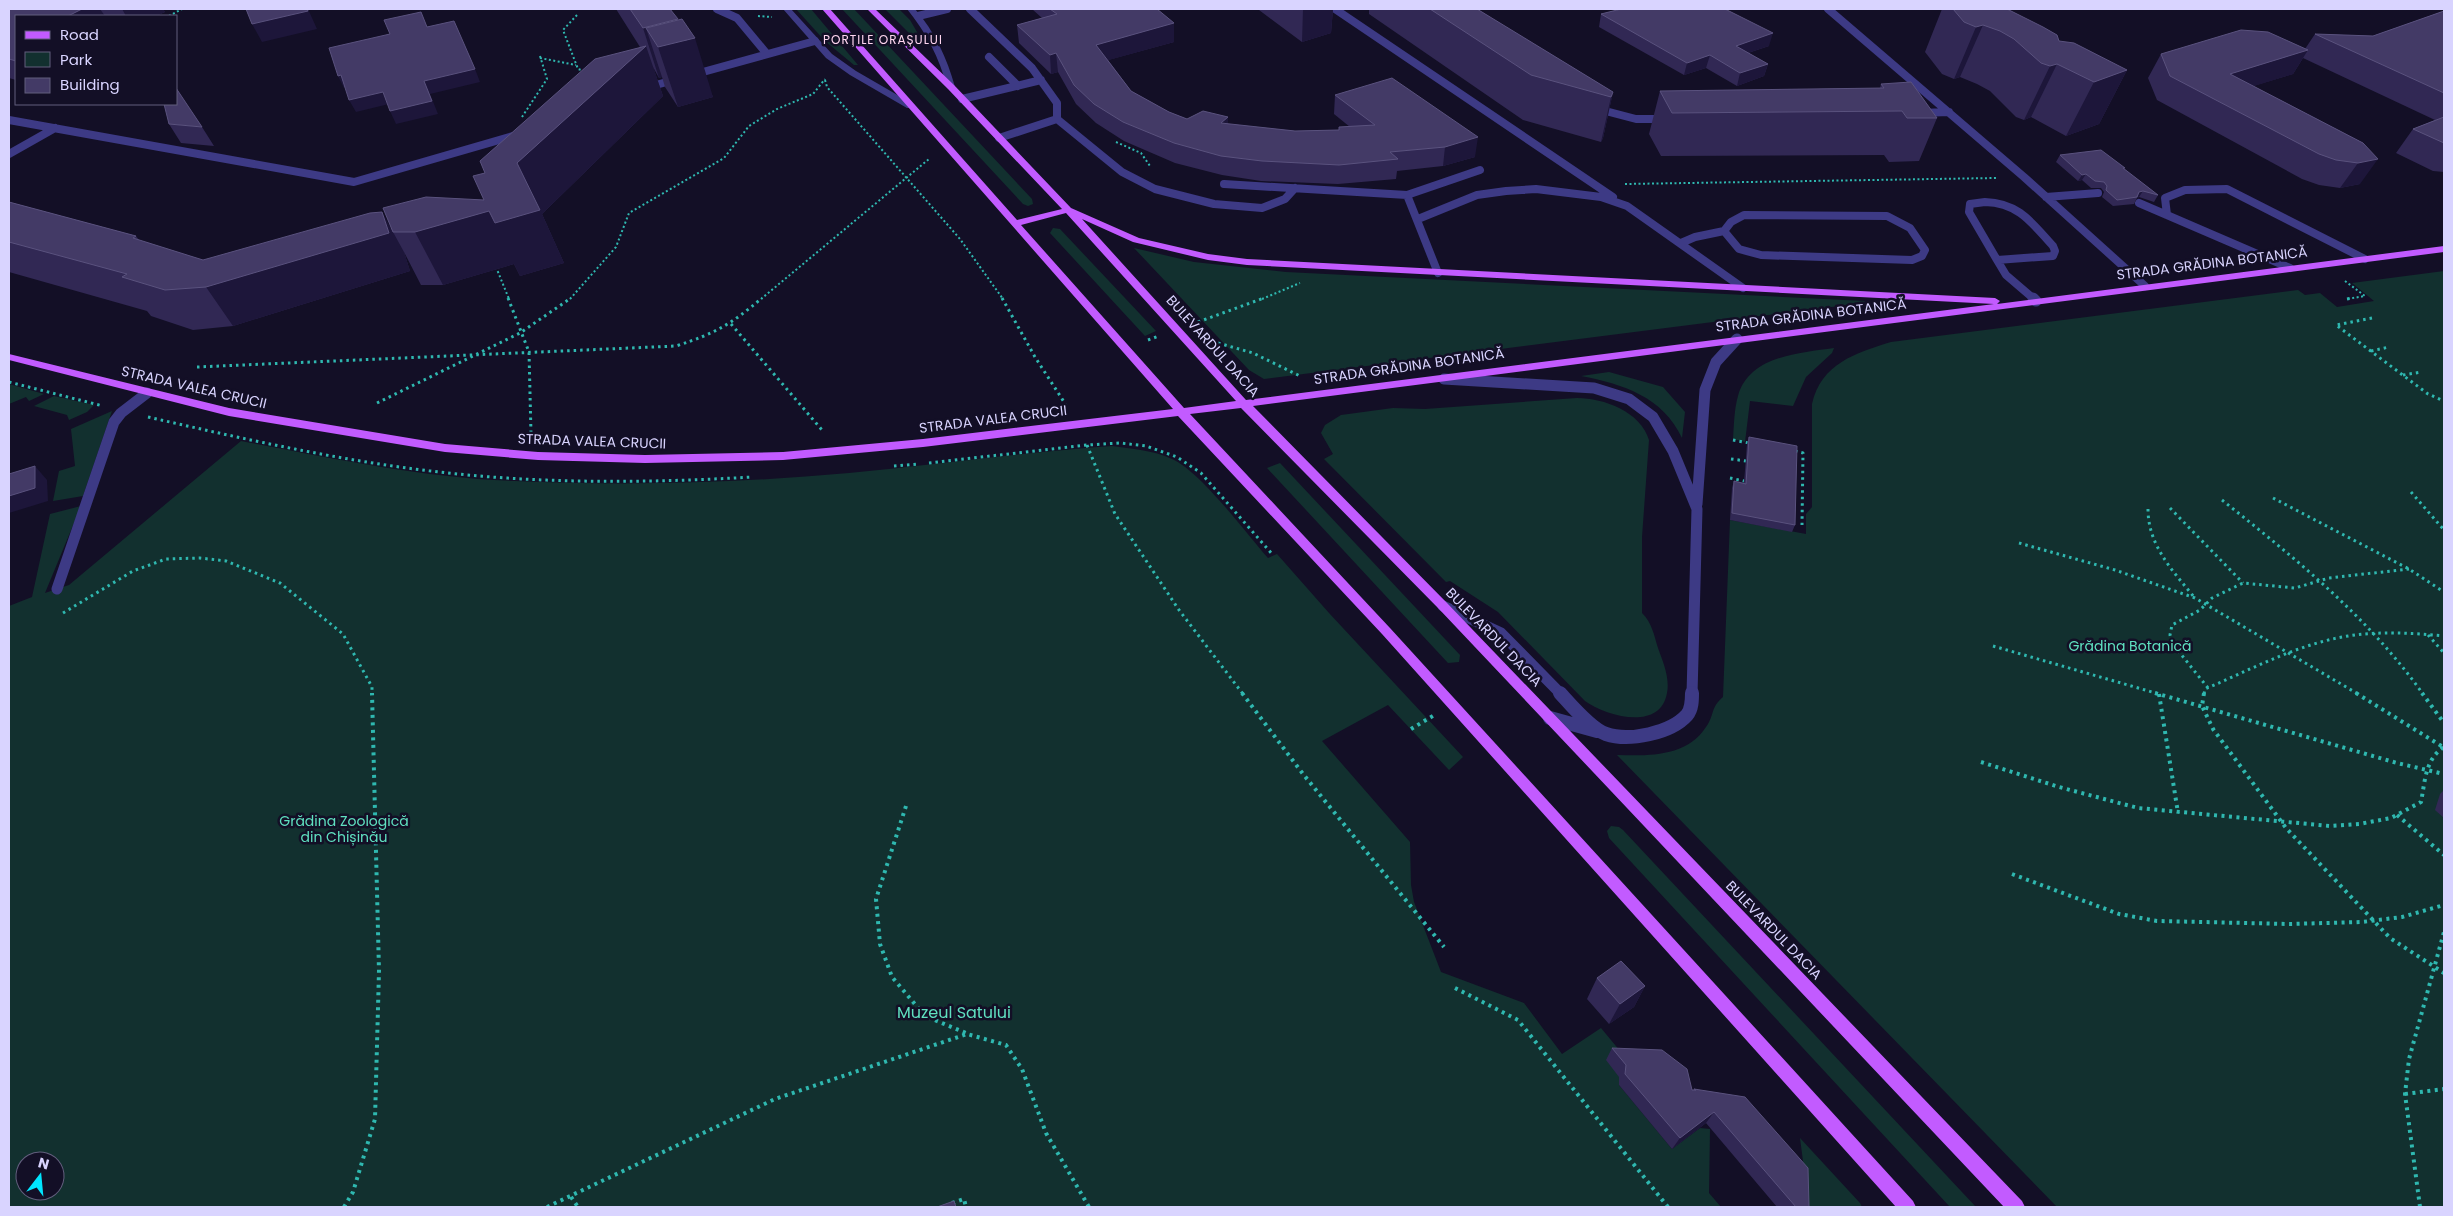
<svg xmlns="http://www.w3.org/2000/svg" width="2453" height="1216" font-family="Poppins,sans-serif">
  <rect width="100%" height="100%" fill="#130f26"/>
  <!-- green -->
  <path fill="#12302f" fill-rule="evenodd" d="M796,9H811L858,65H854L825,41Z
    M842,9H854L1032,199L1033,204L1028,206L1023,204Z
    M885,9H899L910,20L924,44H920Z
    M1053,228L1060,229L1156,331L1145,336L1050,233Z
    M1134,248L1194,262L1286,272L1865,301L1863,303L1264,379L1249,370Z
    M2444,271V1207H2057L1617,755C1648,756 1687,757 1706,727C1715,714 1710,708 1723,697L1730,520L1806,534V514L1812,507V404C1821,364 1855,353 1891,342L2298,290L2305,295L2320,293L2337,307L2374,301L2352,283Z
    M1834,348L1832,353L1806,377L1793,406L1750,401L1745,442L1733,439C1734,426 1734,410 1738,396C1749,356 1799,353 1834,348Z
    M1609,372L1663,387L1685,412L1682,438C1663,397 1623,384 1581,376Z
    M9,384L44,394L29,401L26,397L9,404Z
    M54,396L94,405L87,412L69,420L67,415L34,406Z
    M1577,398C1604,398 1641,412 1649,440L1642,537V613C1652,623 1654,635 1658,648C1663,662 1670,678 1667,693C1660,732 1606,716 1585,701L1498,612L1450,581L1446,582L1324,459L1333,454L1321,433L1325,425L1341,415L1393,408L1425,409Z
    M112,411L83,496L53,501L59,471L75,466L71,429Z
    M241,441C332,458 423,478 515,481C626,486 739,483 849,473C937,465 1024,452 1112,446C1131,449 1153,450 1172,459C1201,472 1245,532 1268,558L1277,554L1329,613L1463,757L1449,770L1388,705L1322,741L1410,842L1411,885L1414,902L1441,972L1524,1003L1562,1054L1601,1028L1625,1057L1619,1085L1672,1149L1700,1128L1710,1129L1709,1193L1721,1207H9V606L32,597L50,514L81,506L45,593L69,585ZM25,1161H55V1191H25Z
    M1280,463L1460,655L1459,662L1448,663L1267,468Z
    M1611,826L1619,827L1623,830L1976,1207H1950L1609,838L1607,831Z
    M1800,1138L1860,1203L1862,1207H1809Z"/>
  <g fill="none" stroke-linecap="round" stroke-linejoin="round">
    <!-- path-far2 -->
    <path stroke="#2fb8b0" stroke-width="2" stroke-dasharray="2 2.5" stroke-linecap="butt" d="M577,15L563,30L578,69L585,71
      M169,16L182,9
      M758,16L772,17
      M540,58L576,65
      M825,80L827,87L960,239L1003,299
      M522,117L547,79L540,56
      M1116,142L1141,153L1150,166
      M1625,184L1996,178
      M496,267L509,299
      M2345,281L2365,296L2347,299
      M570,299L616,247L629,213L724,158L749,126L777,109L813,94L825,79
      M761,299L929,159
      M1262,299L1300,283"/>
    <!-- path-far1 -->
    <path stroke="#2fb8b0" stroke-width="3" stroke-dasharray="2.5 4" stroke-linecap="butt" d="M508,298L529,352L531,434
      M1002,298L1035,357L1066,405
      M2347,299L2353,298
      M2372,318L2336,325L2428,394L2444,401
      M1198,322L1264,298
      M731,324L822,430
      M1148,340L1159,336
      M1218,343L1253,353L1302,377
      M2371,351L2389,347
      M197,367L676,346C716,333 730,325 762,298
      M2403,375L2422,372
      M9,382L103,406
      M377,403L520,333L571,298
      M148,417C244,439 341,461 439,472C543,484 648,483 753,477
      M1733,440L1749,443
      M1087,445L1115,514L1179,610L1243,694
      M1795,451L1803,453L1802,525
      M1731,459L1746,461
      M929,463L1087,445L1120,443L1146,446L1177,457L1201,473L1273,555
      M894,466L918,464
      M1730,478L1744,481
      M2411,492L2444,530
      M2273,498L2409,569L2444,592
      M2222,500C2296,559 2368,617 2423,694
      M2170,508L2243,583
      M2148,509C2148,545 2172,570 2194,597
      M2019,543L2115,570L2195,598L2358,694
      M63,613L133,571L166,559L200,558L226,561L280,583L343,634L372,687V694
      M2428,635L2444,653
      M1993,646L2159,694
      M2208,688L2172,643L2170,635L2172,625L2200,610L2212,598L2243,583L2295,588L2329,578L2409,569
      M2204,694L2205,689C2252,669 2298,644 2348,636C2380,631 2412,633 2444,636"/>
    <!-- path -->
    <path stroke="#2fb8b0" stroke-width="4" stroke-dasharray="3 4.5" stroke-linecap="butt" d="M1242,693L1303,774L1444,947
      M2155,693L2397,763L2444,774
      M2204,693L2202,706L2213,729L2286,828L2390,938L2444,973
      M2356,693L2443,747
      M2422,693L2444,723
      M2159,694L2178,813
      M1411,729L1436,714
      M1981,762L2059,787L2138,808L2330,826L2359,824L2391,818L2421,802C2425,782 2425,759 2444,747
      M906,806L876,899L880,944L892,977L925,1016L966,1033
      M2397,815L2444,855
      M2012,874L2119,914L2157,921L2290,924L2362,922L2402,917L2444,905
      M1455,988L1518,1020L1668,1207
      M2405,1094L2444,1089
      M571,1197L578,1207
      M952,1203L964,1199L966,1207
      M344,1207L353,1192L375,1119L379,971L372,693
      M547,1207L775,1099L967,1034L1006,1045L1022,1069L1046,1133L1089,1207
      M2420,1207L2405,1094L2409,1059L2444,932"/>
    <!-- service-far2 -->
    <path stroke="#3d3a85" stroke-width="8" d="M717,9L737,18L767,54
      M970,9L1032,68L1057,103V119
      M1335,9L1613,197
      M1828,9L2024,177L2145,286
      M918,16L947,9
      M989,57L1018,86
      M645,88L815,41
      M962,99L1041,80
      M1594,108L1636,119H1667
      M1920,113L1949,112
      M9,120L354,182L520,134
      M999,138L1057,119L1122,172L1155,189L1214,204L1262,208L1285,199L1295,188
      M9,154L55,128
      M1224,184L1407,195L1480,170
      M1407,195L1438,273
      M2046,197L2098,193
      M1985,202C2019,203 2032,223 2053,246L2055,251L2053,256L1997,260L1969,212L1970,204Z
      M2139,203L2290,268
      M1744,215L1887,216L1910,228L1925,250L1922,256L1912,260L1761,255L1739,249L1724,231L1731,222Z
      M2167,215L2165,198L2185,190L2227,189L2365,259
      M1418,219L1477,195L1506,191L1536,189L1601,197L1627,206L1743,288
      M1681,243L1695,237L1724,231
      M1997,260L2006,275L2034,299"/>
    <!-- service-far1 -->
    <path stroke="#3d3a85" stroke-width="11" d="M2033,298L2036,301
      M1444,379L1594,388L1629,399L1653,417L1673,451L1697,509L1692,694
      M1697,504L1705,390L1716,362L1737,339
      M57,589L114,422L121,413L147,393
      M1443,606L1501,633L1561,694"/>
    <!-- service -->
    <path stroke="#3d3a85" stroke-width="14" d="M1560,693C1571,705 1591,729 1606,734C1629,742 1671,733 1687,715C1692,709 1692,700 1692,693
      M1550,718L1597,731"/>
    <!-- minor -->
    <path fill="#3d3a85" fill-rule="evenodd" d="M783,9H791L832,54L856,71L913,104V108H907L850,75L826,58Z
      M907,9H915C935,32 947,58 955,87L954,89L947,87C939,57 927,34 907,9Z"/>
    <!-- primary -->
    <path fill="#c25bff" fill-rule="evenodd" d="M822,9H830L1017,220L1062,209L948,89L867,9H875L954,85L1071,208L1139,238L1208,254L1247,259L1995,298L2000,301L1997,304L2444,246V252L1253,406L1447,603L2022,1201L2025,1207H2004L1439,609L1241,408L1190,414L1390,628L1913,1201L1916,1207H1896L1382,634L1178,416L923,447L783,460L645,463L538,460L445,452L229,416L9,360V354L229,408L445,444L538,452L645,455L783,452L923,439L1173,409ZM1066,213L1236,401L1184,408L1021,225ZM1082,219L1133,242L1208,260L1247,265L1994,304L1246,400Z"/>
  </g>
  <!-- wall -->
  <path fill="#312854" d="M9,9H163L165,12L156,16H16V80L9,78Z
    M616,9H670L678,20L713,97L678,107L665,87L662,77L659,78L653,67L663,96L542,214L564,263L520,276L514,264L443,285H421L404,252L410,271L233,326L193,330L151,316L147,311L9,272V202L136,236L139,240L203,260L391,228L484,200L485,173L640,47Z
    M1032,9H1157L1174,42L1108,60L1131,91L1169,112L1187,119L1228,117V124L1295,131L1339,130L1350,127L1334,114L1335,95L1475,157L1443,166L1397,171L1396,179L1338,184L1261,181L1222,175L1175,163L1124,141L1096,123L1076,104L1058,72L1051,74L1019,43L1017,25L1042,18Z
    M1259,9H1333L1331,33L1302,42L1259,10Z
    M1369,9H1477L1613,92L1603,138L1601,142L1523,120L1369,14Z
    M1942,9H2007L2059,41L2127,70L2099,124L2066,136L2031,117L2024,120L2016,117L1990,91L1977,84L1960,77L1954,79L1942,74L1925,52Z
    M2444,11V172L2433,171L2396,153L2413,129L2435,120L2303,58L2293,74L2253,86L2363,143L2360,184L2340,188L2319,185L2302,179L2157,100L2148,78L2161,54L2305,49L2315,34L2373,36Z
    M1601,14L1769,46L1748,53L1768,64L1764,76L1737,86L1706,68L1684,75L1599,27Z
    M1881,84L1937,118L1919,161L1889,162L1884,155L1661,156L1649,134L1660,91L1880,88Z
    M169,124L202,127L214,146L181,143Z
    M2060,155L2124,169L2158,195L2154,202L2139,197L2137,198L2134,204L2113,206L2102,197L2104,192L2101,188H2091L2082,180L2078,181L2056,162Z
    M1749,437L1795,525L1792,532L1730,520L1732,488L1734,481L1744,483L1747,444Z
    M2444,790V818L2435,810L2440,794Z
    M1597,978L1645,986L1634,1007L1609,1024L1587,999Z
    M1612,1048L1692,1090H1693L1694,1089L1809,1207H1777L1706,1123L1672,1149L1619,1085V1077L1606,1060Z"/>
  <!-- shaded-wall -->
  <path fill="#1d163a" d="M82,9H100L105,16H68Z
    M122,9H163L165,12L156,16H126Z
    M308,9L317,29L262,42L252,24L307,9Z
    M1303,9H1333L1331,33L1302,42Z
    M678,19L685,41L695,38L713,97L678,107L658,47L646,28L662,77L659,78L643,28Z
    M1174,23V42L1098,63L1096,45Z
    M1983,25L1960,77L1954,79L1976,27Z
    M1773,33L1769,46L1732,58L1736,46Z
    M646,46L663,96L542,214L564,263L520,276L514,264L443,285L415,232L489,211L517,163Z
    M2308,50L2293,74L2216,98L2230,74Z
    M1056,53L1058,72L1051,74L1050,55Z
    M1710,55L1706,68L1684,75L1687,63Z
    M1768,64L1764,76L1737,86L1740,73Z
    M2057,64L2031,117L2024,120L2050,66Z
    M475,69L480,82L430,94L438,114L396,124L390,111L424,81Z
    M2127,70L2099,124L2066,136L2094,82Z
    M341,75L348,87L344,88L338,76Z
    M383,92L389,104L356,112L349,100Z
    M1613,92L1603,138L1601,142L1611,97Z
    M1228,117V136L1221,123Z
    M1478,137L1475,157L1443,166L1445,147Z
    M2378,159L2360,184L2340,188L2358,163Z
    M2086,174L2082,180L2078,181L2082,175Z
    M2143,191L2139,197L2137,198L2139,192Z
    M382,212L404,252L410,271L233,326L206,287Z
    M35,466L47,480L48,501L9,513V496Z
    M1645,986L1634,1007L1609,1024L1620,1004Z
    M1714,1112L1706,1123L1672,1149L1680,1138Z"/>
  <!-- building -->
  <path fill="#433a66" stroke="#5a527e" d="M9,9H82L68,16H16V61L9,59Z
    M246,9H307L308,11L252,24Z
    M630,9H670L678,19L643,28Z
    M1050,9H1157L1174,23L1096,45L1131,91L1169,112L1187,119L1203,111L1228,117L1221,123L1295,131L1339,130V127L1375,125L1335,95L1392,78L1478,137L1445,147L1390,152L1398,159L1339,165L1262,161L1221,156L1174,143L1123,122L1094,104L1074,85L1056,53L1050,55L1017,25L1057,14Z
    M1430,9H1477L1613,92L1611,97L1531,75Z
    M1621,9H1725L1773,33L1736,46L1768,64L1740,73L1710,55L1687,63L1601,14Z
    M1953,9H2007L2043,27L2057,35L2059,41L2074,43L2127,70L2094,82L2057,64L2050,66L2041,63L2014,39L2000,31L1983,25L1976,27L1964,22Z
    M2444,11V93L2315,34L2373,36Z
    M421,12L427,27L454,21L475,69L424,81L432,101L390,111L383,92L349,100L341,75L338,76L329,48L390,34L384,20Z
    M682,19L695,38L658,47L646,28Z
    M2241,30L2268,32L2308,50L2230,74L2363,143L2378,159L2358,163L2336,160L2319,154L2170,76L2161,54Z
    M646,46L517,163L540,210L495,223L489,211L415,232H393L383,208L426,197L484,200L473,176L485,173L480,161L595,59Z
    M1911,82L1937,118H1907L1902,111L1672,113L1660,91L1884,88L1881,84Z
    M176,88L202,127L169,124L164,104H176Z
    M2444,117V143L2413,129Z
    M2101,150L2125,168H2123L2158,195L2143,191L2139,192L2137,197L2117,200L2106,190L2107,186L2104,182L2095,181L2086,174L2082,175L2060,155Z
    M9,202L136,236L133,238L203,260L370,213L382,212L389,233L206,287L165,290L122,277L127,274L9,242Z
    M1749,437L1797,446L1795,525L1732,513L1734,481L1746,484Z
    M35,466V488L9,496V474Z
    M1621,961L1645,986L1620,1004L1597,978Z
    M1612,1048L1662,1050L1687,1069L1692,1090H1696L1694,1089L1745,1097L1808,1168L1809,1207H1796L1714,1112L1680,1138L1625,1074L1626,1065Z
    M954,1201L956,1207H937Z"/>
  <g text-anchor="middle" stroke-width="5" stroke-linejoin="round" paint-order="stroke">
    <!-- far-neighbourhood labels -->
    <g font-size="12" letter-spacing="1" fill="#ffd6f0" stroke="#130f26">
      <text x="883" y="44">PORȚILE ORAȘULUI</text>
    </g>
    <!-- street labels -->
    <g font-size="14" fill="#d9d4ff" stroke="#130f26">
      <text transform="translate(2212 263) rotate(-7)" y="5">STRADA GRĂDINA BOTANICĂ</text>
      <text transform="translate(1811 315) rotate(-7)" y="5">STRADA GRĂDINA BOTANICĂ</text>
      <text transform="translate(1213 346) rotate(48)" y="5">BULEVARDUL DACIA</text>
      <text transform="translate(1409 366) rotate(-8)" y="5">STRADA GRĂDINA BOTANICĂ</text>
      <text transform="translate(194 387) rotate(13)" y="5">STRADA VALEA CRUCII</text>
      <text transform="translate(993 419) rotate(-7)" y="5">STRADA VALEA CRUCII</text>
      <text transform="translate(592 441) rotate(2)" y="5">STRADA VALEA CRUCII</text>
      <text transform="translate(1494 637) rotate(46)" y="5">BULEVARDUL DACIA</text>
      <text transform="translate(1774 930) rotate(46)" y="5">BULEVARDUL DACIA</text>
    </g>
    <!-- park labels -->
    <g font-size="14" fill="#5fe0c0" stroke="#130f26">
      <text x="2130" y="651">Grădina Botanică</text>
      <text x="344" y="826">Grădina Zoologică<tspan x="344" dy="16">din Chișinău</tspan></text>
    </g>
    <!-- near-park labels -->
    <g font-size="16" fill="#5fe0c0" stroke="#130f26">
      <text x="954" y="1018">Muzeul Satului</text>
    </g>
  </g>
  <!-- border -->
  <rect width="2453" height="1216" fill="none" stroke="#d9d4ff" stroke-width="20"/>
  <!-- legend -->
  <rect x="15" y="15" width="162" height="90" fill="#130f26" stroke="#625e7d"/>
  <rect x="25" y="31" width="25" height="8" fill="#c25bff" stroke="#625e7d"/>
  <text x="60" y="40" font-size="15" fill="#d9d4ff">Road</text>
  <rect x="25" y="52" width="25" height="15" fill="#12302f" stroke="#625e7d"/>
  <text x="60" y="65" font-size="15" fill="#d9d4ff">Park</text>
  <rect x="25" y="78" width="25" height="15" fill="#433a66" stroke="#625e7d"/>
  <text x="60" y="90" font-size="15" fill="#d9d4ff">Building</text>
  <!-- north arrow -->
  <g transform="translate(40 1176) rotate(16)"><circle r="24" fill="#130f26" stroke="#625e7d"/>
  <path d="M0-4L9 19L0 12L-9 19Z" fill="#00e5ff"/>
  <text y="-8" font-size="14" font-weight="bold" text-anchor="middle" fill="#d9d4ff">N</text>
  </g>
</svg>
